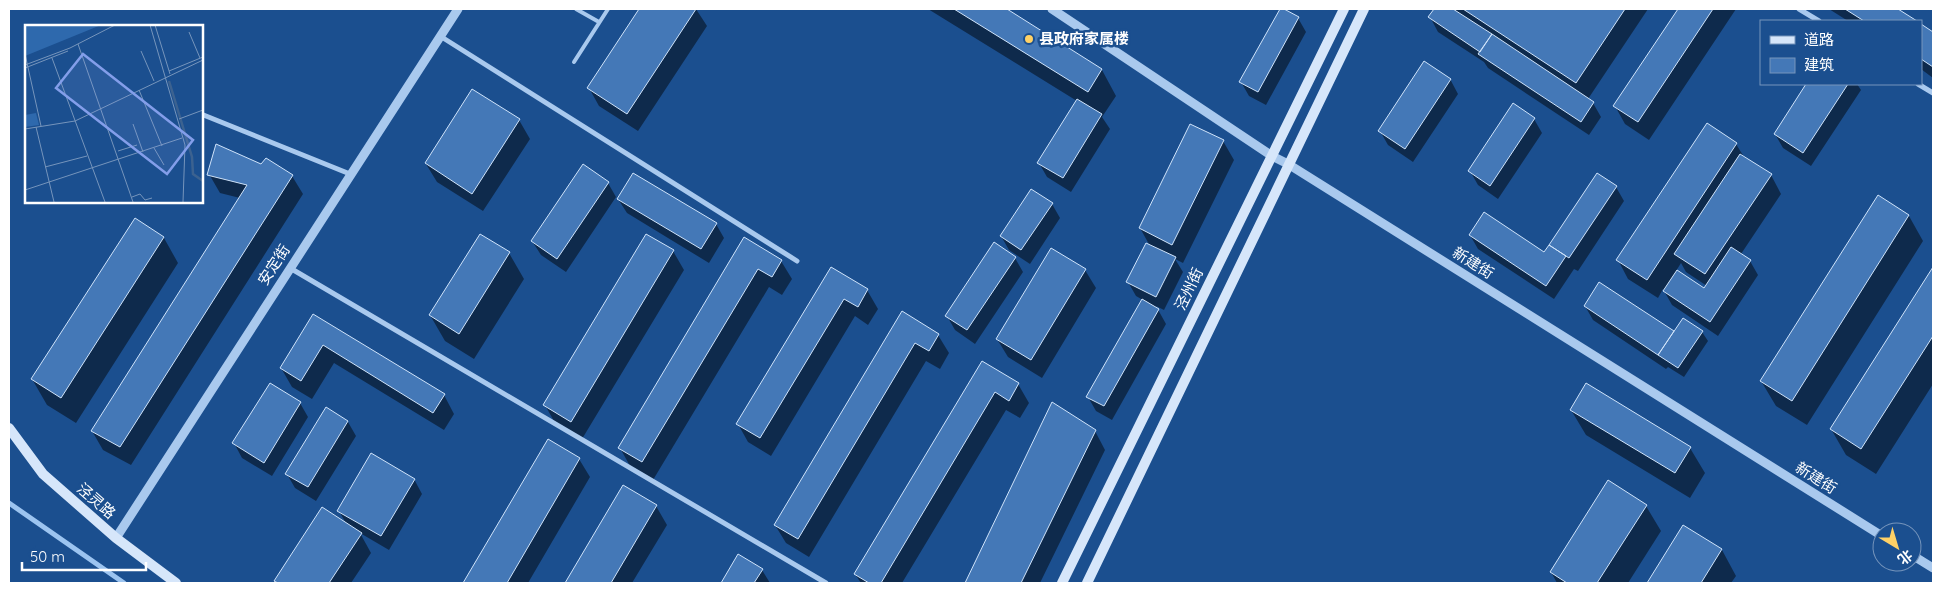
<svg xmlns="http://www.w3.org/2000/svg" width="1942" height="592" font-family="Quicksand,'Noto Sans SC',sans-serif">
  <rect width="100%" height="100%" fill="#1b4f8f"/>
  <!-- shadow -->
  <path fill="#0007" fill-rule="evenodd" d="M640,9H696L707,26L638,131L599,106L589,88Z
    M928,9H1005L1102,70L1116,96L1102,117L1110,129L1071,192L1047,177L1039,163L1077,101Z
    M1281,9L1298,18L1306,32L1266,105L1249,96L1241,82Z
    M1435,9H1648L1588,99L1593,103L1601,117L1589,135L1488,68L1484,62L1438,32L1430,17Z
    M1679,9H1736L1649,140L1625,124L1615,106Z
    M1829,9H1896L1915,21H1848Z
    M1921,25L1933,34V78L1921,69Z
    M1450,79L1458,94L1413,162L1388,145L1380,131Z
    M1808,84H1857L1861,90L1811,166L1783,148L1775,134Z
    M1534,119L1542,133L1498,199L1478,185L1470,171Z
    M519,120L530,139L483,211L437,182L426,164Z
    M1707,125L1736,144L1744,157L1771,175L1781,194L1741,254L1750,261L1758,275L1718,336L1672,305L1663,289L1658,298L1628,279L1618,260ZM1681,263L1686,272L1707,286L1704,290L1676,271Z
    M1223,141L1234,160L1183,263L1175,259L1183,272L1164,310L1156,306L1166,324L1112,420L1096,411L1088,397L1143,300L1136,296L1128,282L1150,246L1140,228Z
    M262,165L292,176L303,194L131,465L103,450L92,431L240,198L220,193L209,174Z
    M608,183L616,197L566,272L541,255L532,241Z
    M1616,187L1624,201L1578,271L1574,269L1554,299L1478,249L1470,235L1545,254Z
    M1878,197L1909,216L1923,241L1807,425L1776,406L1761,381Z
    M618,199L716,224L724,238L709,263L627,213Z
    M1052,204L1060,218L1030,264L1009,250L1001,236Z
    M135,220L164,238L178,263L76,423L47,405L32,379Z
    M745,239L781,261L792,279L782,295L769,287L653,480L630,466L620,448Z
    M1051,250L1085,270L1096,288L1042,378L1008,357L997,339Z
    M673,251L684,270L582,439L555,423L545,405Z
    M509,253L524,279L474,359L445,341L430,315Z
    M1015,258L1023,272L975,344L955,330L947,316Z
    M831,269L867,290L878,309L868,325L855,316L771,456L748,442L738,424Z
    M1933,269V384L1876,474L1846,455L1831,429Z
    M1585,306L1674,333L1702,332L1708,341L1684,377L1668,367L1666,369L1593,320Z
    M902,313L938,335L949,353L940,369L926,361L809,557L786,543L775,525Z
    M314,315L444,395L454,414L444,430L334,363L312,399L292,387L281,368Z
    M982,363L1018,384L1029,403L1020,418L1006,410L902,583H861L855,574Z
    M300,403L308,417L272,476L242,458L234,443Z
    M1052,404L1095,431L1105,450L1040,583H966Z
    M326,409L348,422L356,436L316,501L295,488L287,474Z
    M1571,410L1690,448L1705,473L1690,498L1586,435Z
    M548,441L579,459L590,477L528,583H465Z
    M414,479L422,494L389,550L360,533L371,553L351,583H277L275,581L347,525L339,511Z
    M623,487L656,506L667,525L632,583H566Z
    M1646,506L1661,531L1628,583H1557L1551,572Z
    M1684,526L1722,550L1736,576L1731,583H1648Z
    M739,556L762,570L770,583H722Z"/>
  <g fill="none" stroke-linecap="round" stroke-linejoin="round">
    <!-- stream -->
    <path stroke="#9cc4f0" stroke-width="5" d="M9,503L124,583"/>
  </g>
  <!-- building -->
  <path fill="#4478b7" stroke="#cfe3fa" d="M639,9H696L627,114L587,88Z
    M954,9H1007L1102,69L1088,92Z
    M1280,9H1284L1299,17L1258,92L1239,82Z
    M1434,9H1453L1492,34L1480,52L1428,17Z
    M1463,9H1625L1576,83Z
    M1678,9H1713L1638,122L1613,106Z
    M1845,9H1898L1917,21H1864Z
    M1921,24L1933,32V67L1921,59Z
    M1492,34L1594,102L1581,122L1478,54Z
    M1424,61L1451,79L1405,149L1378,131Z
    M1806,84H1848L1803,153L1774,134Z
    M472,89L520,119L472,194L425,163Z
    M1077,99L1102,114L1063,178L1037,163Z
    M1513,103L1535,118L1490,186L1468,171Z
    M1707,123L1737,143L1647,280L1616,260Z
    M1190,124L1224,140L1172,245L1139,228Z
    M216,144L261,164L266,158L293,175L120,447L91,431L247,185L207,175Z
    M1740,154L1772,174L1705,274L1674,254Z
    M583,164L609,182L557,259L531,241Z
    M633,173L717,223L701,249L617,199Z
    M1597,173L1617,186L1569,258L1549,245Z
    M1031,189L1053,203L1021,250L1000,236Z
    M1878,195L1909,215L1792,401L1760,381Z
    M1484,212L1544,252L1549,245L1566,256L1546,286L1469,235Z
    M135,218L164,237L61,398L31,379Z
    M480,234L510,252L459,334L429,315Z
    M646,234L674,250L571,422L543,405Z
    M744,237L782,260L772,277L758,269L642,462L618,448Z
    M994,242L1016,257L967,330L945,316Z
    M1146,243L1176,257L1156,297L1126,282Z
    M1731,247L1751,260L1710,322L1663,291L1677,270L1704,288Z
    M1051,248L1086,269L1031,360L996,339Z
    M831,267L868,289L858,307L844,299L760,438L736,424Z
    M1933,267V336L1861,449L1830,429Z
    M1599,282L1674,331L1658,355L1584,306Z
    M1142,299L1159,309L1104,406L1086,397Z
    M902,311L939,334L929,351L915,343L798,539L774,525Z
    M313,314L445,394L433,413L323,345L301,381L280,368Z
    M1683,318L1703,331L1678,368L1658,355Z
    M982,361L1019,383L1009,401L995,392L881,583H869L854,574Z
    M270,383L301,402L264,463L232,443Z
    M1586,383L1691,447L1675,473L1570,410Z
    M1052,402L1096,430L1021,583H965Z
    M326,407L348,421L308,487L285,474Z
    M548,439L580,458L507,583H463Z
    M371,453L415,479L381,536L337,511Z
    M1608,480L1647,505L1597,583H1567L1550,572Z
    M623,485L657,505L611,583H565Z
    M322,507L362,533L329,583H278L274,581Z
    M1683,525L1722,549L1701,583H1647Z
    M738,554L763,569L754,583H721Z"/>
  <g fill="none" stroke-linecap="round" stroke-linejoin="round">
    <!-- service -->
    <path stroke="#a9c9ee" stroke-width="4" d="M576,9L599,22
      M574,62L608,9"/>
    <!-- minor -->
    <path stroke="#a9c9ee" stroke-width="5" d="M1799,9L1819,21
      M440,36L797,261
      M1918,84L1933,93
      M201,114L350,174
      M290,268L826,583"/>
    <!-- tertiary -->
    <path stroke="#a9c9ee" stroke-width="9" d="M1052,9L1272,156L1288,164L1882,536
      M116,538L458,9
      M1912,555L1933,568"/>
    <!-- secondary -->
    <path stroke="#d6e6fa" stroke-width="10" d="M9,428L43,474L116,538L176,583
      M1062,583L1344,9
      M1087,583L1364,9"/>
  </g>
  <!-- markers -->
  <circle fill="#ffd166" stroke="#1b4f8f" stroke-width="2" cx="1029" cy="39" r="5"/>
  <g text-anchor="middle" stroke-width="5" stroke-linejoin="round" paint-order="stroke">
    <!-- poi labels -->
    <g font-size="15" font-weight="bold" fill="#fff" stroke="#1b4f8f" text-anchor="start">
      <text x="1039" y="44">县政府家属楼</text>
    </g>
    <!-- street labels -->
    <g font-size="15" fill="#fff" stroke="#1b4f8f">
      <text transform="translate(1473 263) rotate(32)" y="5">新建街</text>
      <text transform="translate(274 265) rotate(-57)" y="5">安定街</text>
      <text transform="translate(1189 289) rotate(-64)" y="5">泾州街</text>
      <text transform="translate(1816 478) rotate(32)" y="5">新建街</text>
      <text transform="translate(96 501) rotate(41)" y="5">泾灵路</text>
    </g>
  </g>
  <!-- overview -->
  <g transform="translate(25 25)">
    <rect width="178" height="178" fill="#1b4f8f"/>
    <path d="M0,0H76L0,31ZM11,88L14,100L0,102V90Z" fill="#2e69ad"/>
    <path fill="none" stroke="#3c6290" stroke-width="2.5" d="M144,56L167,132L168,149L178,156"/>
    <path fill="none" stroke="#7695bc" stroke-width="1" d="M125,0L160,120L158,177M130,0L145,49M164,7L175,33M53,19L108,177M116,26L129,56M0,29L16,101M27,33L80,177M0,40L45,23L90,0M0,43L43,26M144,46L178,32M114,65L137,121M154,94L178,85M108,99L118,127M11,102L29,177M0,104L50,96L178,35M129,123L139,140M93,126L112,120M20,142L62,131M0,165L157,113M107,172L115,169L120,175L127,173"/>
    <path fill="#839eea" fill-opacity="0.15" stroke="#839eea" stroke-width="2.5" d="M58,29L168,115L142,149L31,63Z"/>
    <rect width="178" height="178" fill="none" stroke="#fff" stroke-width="2.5"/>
  </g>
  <!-- border -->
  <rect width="1942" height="592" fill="none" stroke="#ffffff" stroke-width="20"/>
  <!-- legend -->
  <rect x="1760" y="20" width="162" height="65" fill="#1b4f8f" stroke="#7695bc"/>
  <rect x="1770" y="36" width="25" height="8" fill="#d6e6fa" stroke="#7695bc"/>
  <text x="1804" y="45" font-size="15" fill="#ffffff">道路</text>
  <rect x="1770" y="58" width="25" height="15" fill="#4478b7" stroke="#7695bc"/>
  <text x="1804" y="70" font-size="15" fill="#ffffff">建筑</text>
  <!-- north arrow -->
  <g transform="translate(1897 547) rotate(142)"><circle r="24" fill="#1b4f8f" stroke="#7695bc"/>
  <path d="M0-4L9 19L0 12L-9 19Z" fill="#ffd166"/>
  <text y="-8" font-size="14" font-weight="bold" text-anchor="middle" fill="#ffffff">北</text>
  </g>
  <!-- scale -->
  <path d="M22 562v8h124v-8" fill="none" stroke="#ffffff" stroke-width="2.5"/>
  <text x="30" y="562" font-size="15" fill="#ffffff" stroke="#1b4f8f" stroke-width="4" paint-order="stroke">50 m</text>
</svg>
